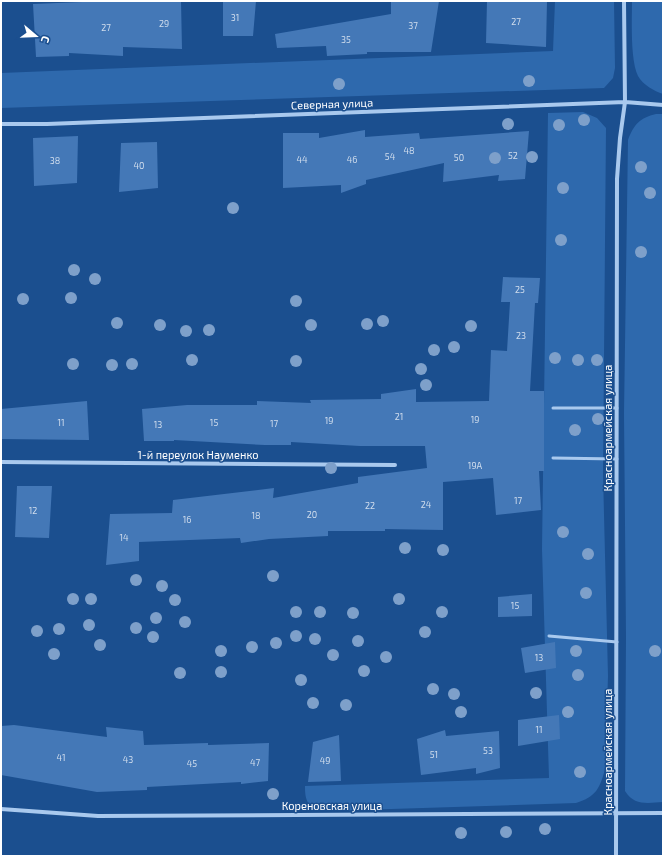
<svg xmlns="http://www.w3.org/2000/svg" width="664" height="857" font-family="'Exo 2',sans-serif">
  <rect width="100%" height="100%" fill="#1b4f8f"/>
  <!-- green -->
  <path fill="#2e69ad" d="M555,1H614L615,68L613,78L604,88L1,108V73L553,51Z
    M632,1H663V94C654,91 643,85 638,76C630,60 632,20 632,1Z
    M583,112L597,118L606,128L603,474L608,676L605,769C600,788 596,797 576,803L359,810C347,810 317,814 309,804C305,799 305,791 305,786L549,778L542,549L548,113Z
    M656,114H663V802C648,803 634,806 625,791L626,637L624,413L628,140C634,124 640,118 656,114Z"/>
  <!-- building -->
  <path fill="#4478b7" d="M147,1H181L182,49L123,47V56L69,53V56L36,57L33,4L82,2Z
    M223,1H256L253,36H223Z
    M391,1H439L431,52H367V54L327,56L326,46L277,48L275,34L391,14Z
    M487,1H547L546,47L486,43Z
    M365,130V137L419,133L420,139L529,131L525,179L498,181L499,175L443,182L444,163L366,180V184L341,193V185L283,188V133H319V138Z
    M78,136L77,183L34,186L33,138Z
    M157,142L158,188L119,192L121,143Z
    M503,277L540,278L538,303H535L530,391H544V471H539L541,510L496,515L493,478L443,482V530L385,529V531H328V536L269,539L241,543L240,538L139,542V561L106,565L110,514L172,513L173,500L274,488L273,498L358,483V477L427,468L425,446H360L291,442V445H265L174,440V441H144L142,409L187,405H257V401L311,403L310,400L381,399V394L416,389V402L489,401L491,350L507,351L510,302H501Z
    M87,401L89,440L1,439V409Z
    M17,486H52L49,538L15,537Z
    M532,594V616L498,617V597Z
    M555,642L556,668L525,673L521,648Z
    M559,715L560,739L518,746V720Z
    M14,725L107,737L106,727L143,731L144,745L208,743V745L269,743L268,781L241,784V782L147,787V790L97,792L1,775V726Z
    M445,730L446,736L499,731L500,768L476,774V768L421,775L417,739Z
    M339,735L341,781L308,782L313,742Z"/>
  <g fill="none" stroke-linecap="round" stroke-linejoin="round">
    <!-- service -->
    <path stroke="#a9c9ee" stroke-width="3" d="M553,408H617
      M553,458L617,459
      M549,636L617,642"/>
    <!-- minor -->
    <path stroke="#a9c9ee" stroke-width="4" d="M1,124H47L625,102L663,105
      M1,462L395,465
      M1,809L98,816L663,813
      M616,856L617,179L620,138L625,102L624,1"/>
  </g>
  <!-- trees -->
  <g fill="#7ea0ca">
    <circle cx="529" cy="81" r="6"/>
    <circle cx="339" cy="84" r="6"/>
    <circle cx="584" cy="120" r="6"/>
    <circle cx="508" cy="124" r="6"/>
    <circle cx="559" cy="125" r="6"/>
    <circle cx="532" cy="157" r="6"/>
    <circle cx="495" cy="158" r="6"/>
    <circle cx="641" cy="167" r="6"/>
    <circle cx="563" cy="188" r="6"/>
    <circle cx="650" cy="193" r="6"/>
    <circle cx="233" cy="208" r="6"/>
    <circle cx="561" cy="240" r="6"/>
    <circle cx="641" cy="252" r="6"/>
    <circle cx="74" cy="270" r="6"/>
    <circle cx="95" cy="279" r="6"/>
    <circle cx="71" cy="298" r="6"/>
    <circle cx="23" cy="299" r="6"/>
    <circle cx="296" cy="301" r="6"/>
    <circle cx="383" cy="321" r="6"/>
    <circle cx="117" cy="323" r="6"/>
    <circle cx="367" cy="324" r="6"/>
    <circle cx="160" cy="325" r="6"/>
    <circle cx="311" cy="325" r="6"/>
    <circle cx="471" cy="326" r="6"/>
    <circle cx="209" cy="330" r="6"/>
    <circle cx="186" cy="331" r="6"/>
    <circle cx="454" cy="347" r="6"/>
    <circle cx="434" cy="350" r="6"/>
    <circle cx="555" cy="358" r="6"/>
    <circle cx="192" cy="360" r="6"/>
    <circle cx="578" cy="360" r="6"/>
    <circle cx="597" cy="360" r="6"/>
    <circle cx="296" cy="361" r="6"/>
    <circle cx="73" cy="364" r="6"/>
    <circle cx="132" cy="364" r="6"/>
    <circle cx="112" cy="365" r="6"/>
    <circle cx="421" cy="369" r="6"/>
    <circle cx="426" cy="385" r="6"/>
    <circle cx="598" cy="419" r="6"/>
    <circle cx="575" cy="430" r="6"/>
    <circle cx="331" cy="468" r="6"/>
    <circle cx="563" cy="532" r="6"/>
    <circle cx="405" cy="548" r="6"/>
    <circle cx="443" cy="550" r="6"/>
    <circle cx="588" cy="554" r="6"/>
    <circle cx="273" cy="576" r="6"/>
    <circle cx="136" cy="580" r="6"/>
    <circle cx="162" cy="586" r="6"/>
    <circle cx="586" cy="593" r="6"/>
    <circle cx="73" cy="599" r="6"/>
    <circle cx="91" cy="599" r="6"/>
    <circle cx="399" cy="599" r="6"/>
    <circle cx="175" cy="600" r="6"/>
    <circle cx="296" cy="612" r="6"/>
    <circle cx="320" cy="612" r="6"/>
    <circle cx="442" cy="612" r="6"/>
    <circle cx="353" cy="613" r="6"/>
    <circle cx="156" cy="618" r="6"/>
    <circle cx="185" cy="622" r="6"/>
    <circle cx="89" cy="625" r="6"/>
    <circle cx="136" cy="628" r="6"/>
    <circle cx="59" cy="629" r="6"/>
    <circle cx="37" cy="631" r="6"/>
    <circle cx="425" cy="632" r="6"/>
    <circle cx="296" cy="636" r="6"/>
    <circle cx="153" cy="637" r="6"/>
    <circle cx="315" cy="639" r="6"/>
    <circle cx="358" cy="641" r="6"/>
    <circle cx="276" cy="643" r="6"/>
    <circle cx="100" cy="645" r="6"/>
    <circle cx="252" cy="647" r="6"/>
    <circle cx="221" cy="651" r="6"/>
    <circle cx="576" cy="651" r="6"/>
    <circle cx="655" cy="651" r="6"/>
    <circle cx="54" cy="654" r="6"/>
    <circle cx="333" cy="655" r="6"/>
    <circle cx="386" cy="657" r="6"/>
    <circle cx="364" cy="671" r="6"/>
    <circle cx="221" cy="672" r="6"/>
    <circle cx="180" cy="673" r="6"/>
    <circle cx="578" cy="675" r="6"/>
    <circle cx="301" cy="680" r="6"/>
    <circle cx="433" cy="689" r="6"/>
    <circle cx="536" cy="693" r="6"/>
    <circle cx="454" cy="694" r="6"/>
    <circle cx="313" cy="703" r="6"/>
    <circle cx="346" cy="705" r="6"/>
    <circle cx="461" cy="712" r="6"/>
    <circle cx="568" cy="712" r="6"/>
    <circle cx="580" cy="772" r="6"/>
    <circle cx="273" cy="794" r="6"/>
    <circle cx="545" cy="829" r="6"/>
    <circle cx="506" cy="832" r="6"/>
    <circle cx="461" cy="833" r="6"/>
  </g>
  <g text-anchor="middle" stroke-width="3" stroke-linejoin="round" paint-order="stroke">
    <!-- number labels -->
    <g font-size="9" fill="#d0dded">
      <text x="235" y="21">31</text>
      <text x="516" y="25">27</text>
      <text x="164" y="27">29</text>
      <text x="413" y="29">37</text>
      <text x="106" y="31">27</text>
      <text x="346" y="43">35</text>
      <text x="409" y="154">48</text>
      <text x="513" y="159">52</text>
      <text x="390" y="160">54</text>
      <text x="459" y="161">50</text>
      <text x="302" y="163">44</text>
      <text x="352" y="163">46</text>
      <text x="55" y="164">38</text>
      <text x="139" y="169">40</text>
      <text x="520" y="293">25</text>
      <text x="521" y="339">23</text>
      <text x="399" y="420">21</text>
      <text x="475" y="423">19</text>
      <text x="329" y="424">19</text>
      <text x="61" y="426">11</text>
      <text x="214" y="426">15</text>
      <text x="274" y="427">17</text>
      <text x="158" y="428">13</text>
      <text x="475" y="469">19А</text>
      <text x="518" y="504">17</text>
      <text x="426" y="508">24</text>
      <text x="370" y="509">22</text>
      <text x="33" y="514">12</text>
      <text x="312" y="518">20</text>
      <text x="256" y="519">18</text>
      <text x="187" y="523">16</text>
      <text x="124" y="541">14</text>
      <text x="515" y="609">15</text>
      <text x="539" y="661">13</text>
      <text x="539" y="733">11</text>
      <text x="488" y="754">53</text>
      <text x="434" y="758">51</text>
      <text x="61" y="761">41</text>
      <text x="128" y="763">43</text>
      <text x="325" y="764">49</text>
      <text x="255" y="766">47</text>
      <text x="192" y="767">45</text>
    </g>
    <!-- street labels -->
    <g font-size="11" fill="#fff" stroke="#1b4f8f">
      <text transform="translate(332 104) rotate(-2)" y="4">Северная улица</text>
      <text transform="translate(608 428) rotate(-90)" y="4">Красноармейская улица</text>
      <text x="198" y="459">1-й переулок Науменко</text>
      <text transform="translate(608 752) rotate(-90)" y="4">Красноармейская улица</text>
      <text x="332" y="810">Кореновская улица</text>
    </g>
  </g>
  <!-- border -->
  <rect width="664" height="857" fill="none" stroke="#ffffff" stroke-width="4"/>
  <!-- north arrow -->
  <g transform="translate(36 36) rotate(109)" stroke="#1b4f8f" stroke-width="3" paint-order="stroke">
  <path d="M0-3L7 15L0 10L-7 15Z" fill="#ffffff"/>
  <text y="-6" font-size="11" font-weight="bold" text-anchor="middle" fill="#ffffff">С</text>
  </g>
</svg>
